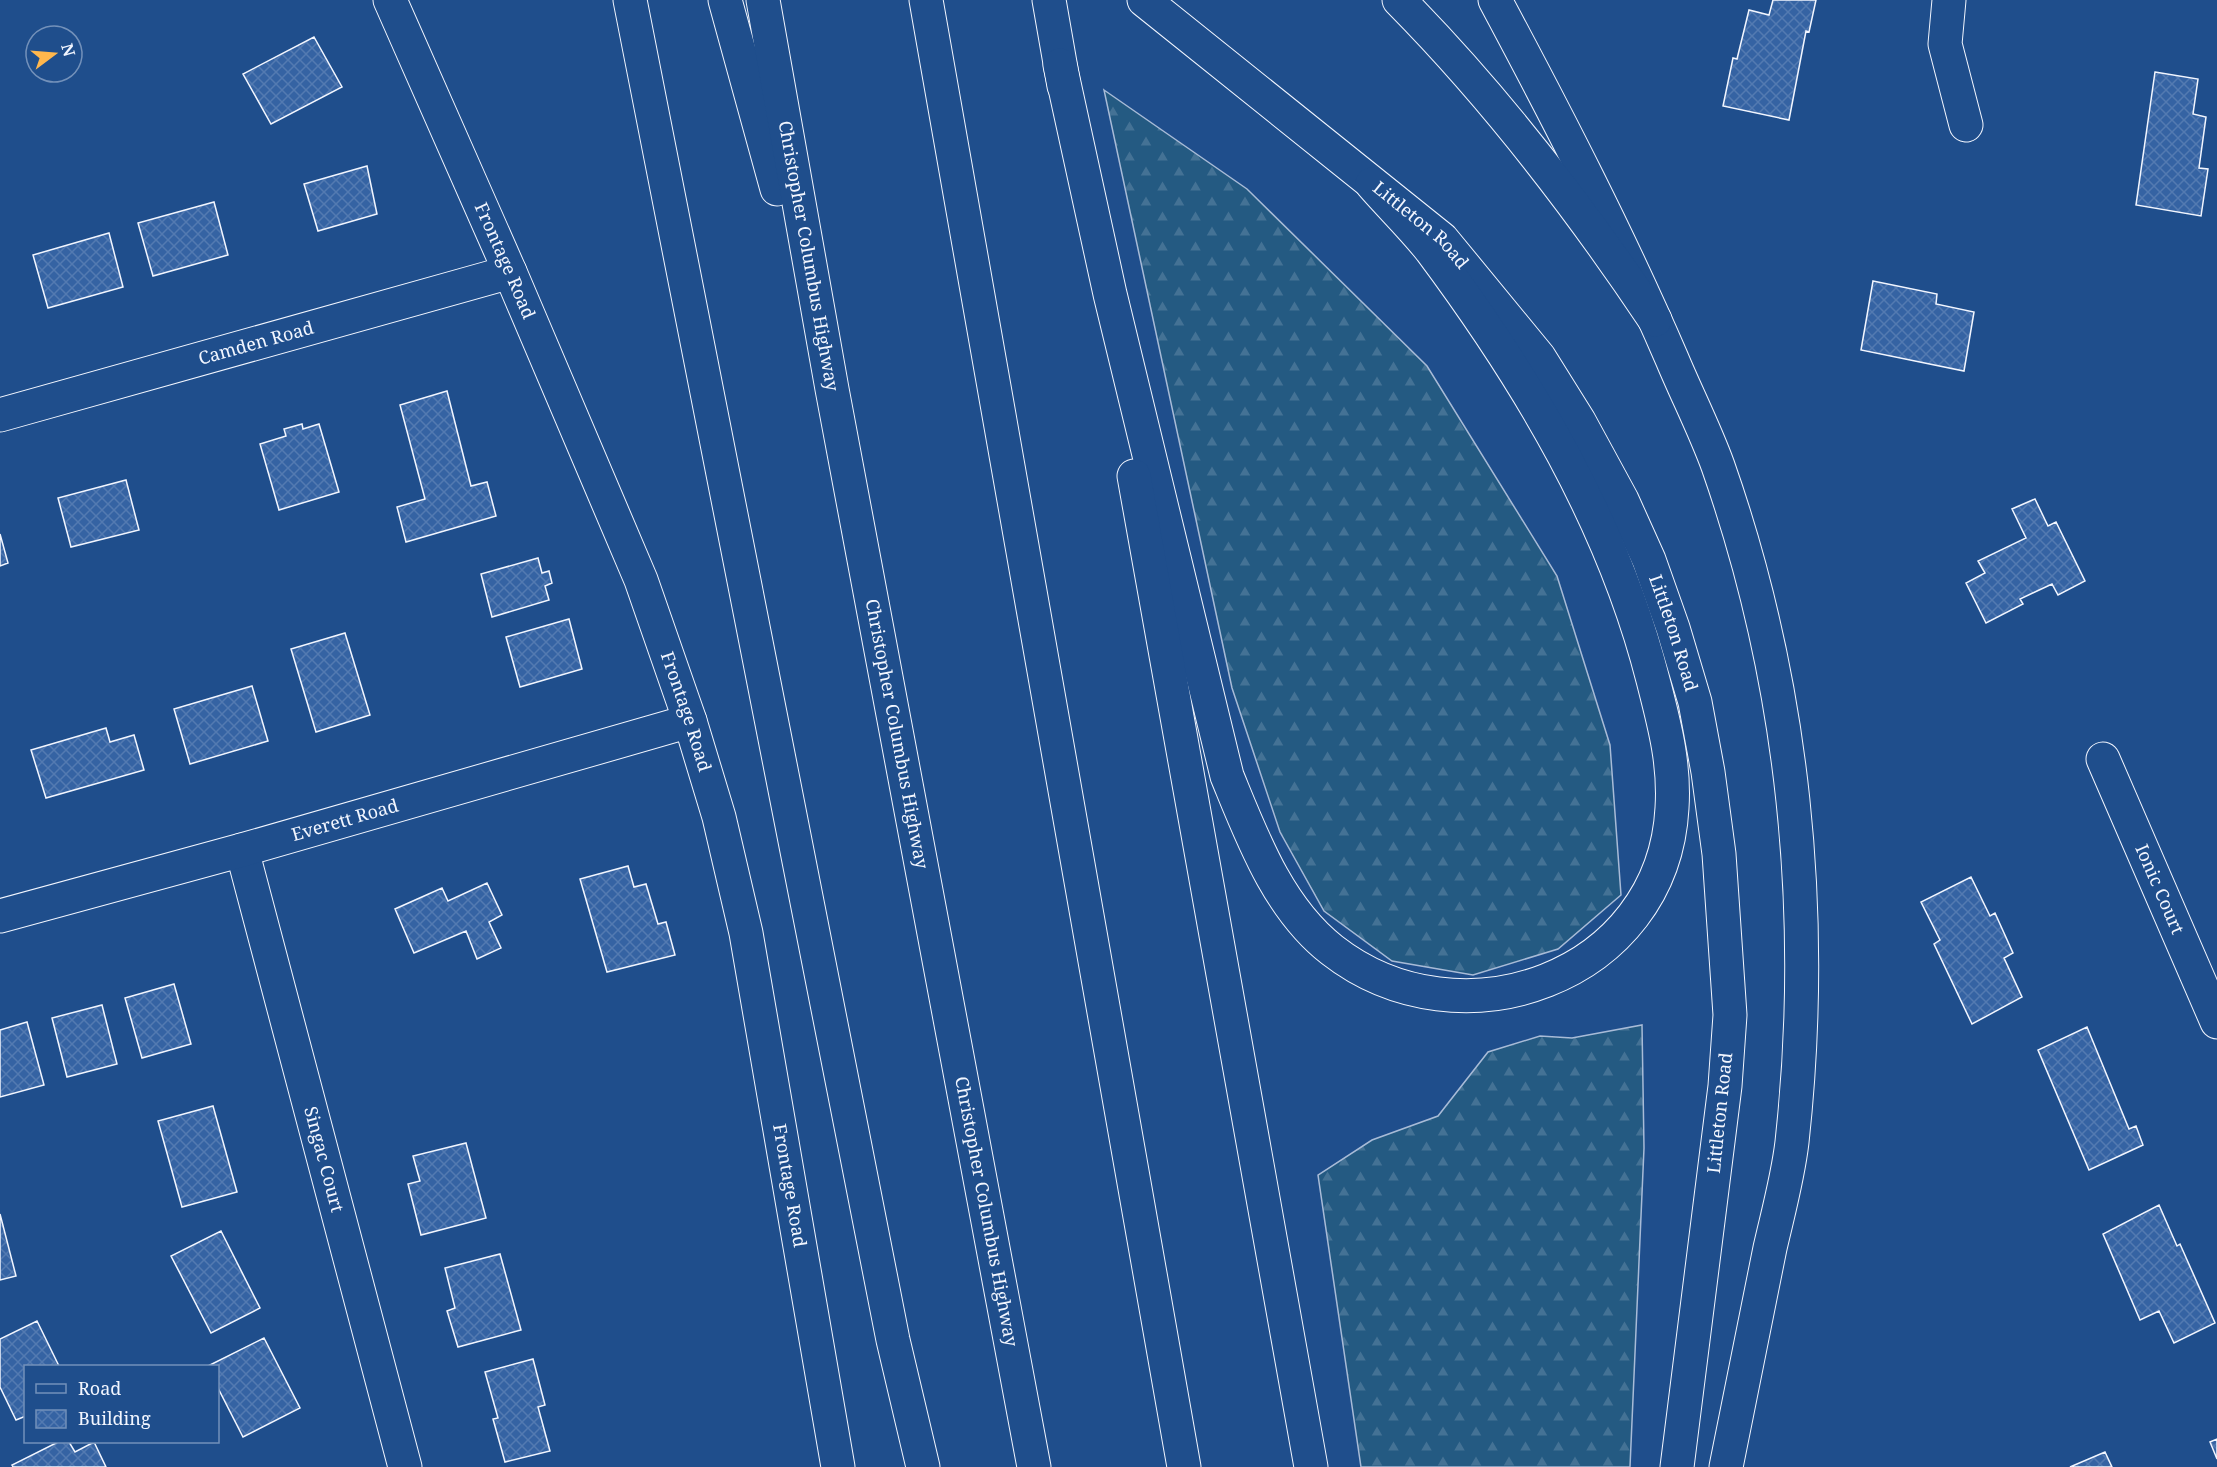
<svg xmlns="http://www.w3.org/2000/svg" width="2217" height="1467" font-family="'Noto Serif',serif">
  <defs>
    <pattern id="forest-firs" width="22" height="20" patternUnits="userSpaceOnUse" patternTransform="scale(1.5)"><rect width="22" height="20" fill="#245a82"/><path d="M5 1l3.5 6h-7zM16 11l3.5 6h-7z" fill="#447295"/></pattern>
    <pattern id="building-cross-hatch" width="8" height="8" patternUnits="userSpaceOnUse" patternTransform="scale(1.5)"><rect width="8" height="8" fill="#3563a3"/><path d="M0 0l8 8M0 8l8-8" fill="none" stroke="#537ab1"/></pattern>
  </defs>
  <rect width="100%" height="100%" fill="#1f4e8c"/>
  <!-- forest -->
  <path fill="url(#forest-firs)" stroke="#a8bbd7" stroke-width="1.5" d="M1104,90L1247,189L1427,366L1557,576L1610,745L1621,895L1558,949L1473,975L1392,961L1324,911L1280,832L1232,688Z
    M1642,1025L1644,1148L1630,1467H1361L1318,1175L1372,1140L1438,1116L1488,1052L1540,1036L1572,1038Z"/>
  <!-- building -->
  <path fill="url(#building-cross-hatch)" stroke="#f2f6ff" stroke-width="1.5" d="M1773,0H1816L1809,32L1806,31L1789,120L1723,106L1733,58L1737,59L1749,10L1769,15Z
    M314,37L342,87L271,124L243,74Z
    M2155,72L2198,79L2193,114L2206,117L2199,168L2208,169L2201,216L2136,205Z
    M367,166L377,214L318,231L304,184Z
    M214,202L228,255L153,276L138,223Z
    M109,233L123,287L48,308L33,255Z
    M1873,281L1937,294L1936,304L1974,312L1964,371L1861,350Z
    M447,391L471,486L487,482L496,516L406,542L397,507L425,499L400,405Z
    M302,424L303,429L319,424L339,492L279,510L260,444L286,436L284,429Z
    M126,480L139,530L71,547L58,498Z
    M2035,499L2048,526L2056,522L2085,581L2058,595L2052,584L2020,599L2023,604L1986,623L1966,583L1985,573L1978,561L2026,538L2012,509Z
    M0,534L8,563L0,566Z
    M538,558L542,573L549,571L552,583L545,586L549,600L492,617L481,574Z
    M569,619L582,669L520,687L506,637Z
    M345,633L370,715L316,732L291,649Z
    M252,686L268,741L190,764L174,709Z
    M106,728L110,742L134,735L144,770L46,798L31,750Z
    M628,866L634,887L646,884L658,924L666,922L675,955L607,972L580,879Z
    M1971,877L1990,916L1995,913L2013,953L2004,958L2022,997L1972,1024L1934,944L1940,940L1921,902Z
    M487,883L502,915L489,922L501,948L477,959L466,931L414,953L395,909L442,888L448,901Z
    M174,984L191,1044L142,1058L125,998Z
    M102,1005L117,1064L67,1077L52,1018Z
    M27,1022L44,1085L0,1097V1030Z
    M2087,1027L2129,1129L2136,1126L2143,1145L2089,1170L2038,1050Z
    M213,1106L237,1192L182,1207L158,1121Z
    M466,1143L486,1218L421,1235L408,1184L420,1181L413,1156Z
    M2159,1205L2177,1246L2180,1244L2215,1323L2174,1343L2159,1311L2140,1320L2103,1234Z
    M0,1214L16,1276L0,1280Z
    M221,1231L260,1308L211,1333L171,1256Z
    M500,1254L521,1330L458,1347L447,1311L455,1308L445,1268Z
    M37,1321L59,1366H26V1416L16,1420L0,1387V1339Z
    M264,1338L300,1408L243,1437L218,1388V1366H208Z
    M533,1359L545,1405L538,1407L550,1451L505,1462L493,1419L498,1418L485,1372Z
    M2217,1439V1459L2210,1442Z
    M58,1442H69L75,1452L94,1442L106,1467H13L12,1465Z
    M2105,1452L2112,1467H2070Z"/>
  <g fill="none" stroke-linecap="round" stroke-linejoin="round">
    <defs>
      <g id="minor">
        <path id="s1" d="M390,0L510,272L641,580L690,721L719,817L746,933L838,1467"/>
        <path d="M1949,0L1945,44L1966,125"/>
        <path id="s2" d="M0,415L510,272"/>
        <path id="s3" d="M2103,759L2217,1022"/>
        <path id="s4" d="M242,850L405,1467"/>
        <path id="s5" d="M0,916L242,850L690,721"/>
      </g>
      <g id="primary">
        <path id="s6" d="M1144,0L1442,239L1539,357L1579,421L1622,500L1649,560L1673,628L1695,702L1708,772L1719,854L1730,1015L1725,1086L1677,1467"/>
        <path d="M1495,0C1558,118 1619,236 1672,359C1687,395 1705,430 1718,466C1794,683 1817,914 1792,1142C1788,1177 1778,1213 1770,1248C1756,1321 1741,1394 1726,1467"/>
      </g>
      <g id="motorway">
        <path d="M630,0L893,1340L923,1467"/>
        <path d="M725,0L777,189"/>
        <path id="s7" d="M763,0L832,389L1034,1467"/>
        <path d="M926,0L1184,1467"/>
        <path d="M1049,0L1064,86"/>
        <path d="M1399,0C1496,98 1578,205 1655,320"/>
        <path d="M1060,65L1110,294L1227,776C1252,837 1278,908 1332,950C1460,1050 1663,978 1672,808C1675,763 1664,723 1653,680C1613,522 1528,380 1431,250C1413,227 1391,206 1372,184"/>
        <path d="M1134,476L1311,1467"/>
      </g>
    </defs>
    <!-- minor casing -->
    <use href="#minor" stroke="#f2f6ff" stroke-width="35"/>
    <!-- primary casing -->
    <use href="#primary" stroke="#f2f6ff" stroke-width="35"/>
    <!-- motorway casing -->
    <use href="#motorway" stroke="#f2f6ff" stroke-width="35"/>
    <!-- minor -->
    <use href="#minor" stroke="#1f4e8c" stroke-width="33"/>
    <!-- primary -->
    <use href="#primary" stroke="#1f4e8c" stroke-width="33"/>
    <!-- motorway -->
    <use href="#motorway" stroke="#1f4e8c" stroke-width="33"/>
  </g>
  <g text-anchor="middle" stroke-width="4.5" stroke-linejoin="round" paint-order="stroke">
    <!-- street labels -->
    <g font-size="18" fill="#f2f6ff" stroke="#1f4e8c">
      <text dy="6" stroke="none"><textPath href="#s6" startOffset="357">Littleton Road</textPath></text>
      <text dy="6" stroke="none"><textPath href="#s7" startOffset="260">Christopher Columbus Highway</textPath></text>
      <text dy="6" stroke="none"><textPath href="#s1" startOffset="285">Frontage Road</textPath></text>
      <text dy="6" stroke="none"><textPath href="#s2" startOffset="266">Camden Road</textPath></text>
      <text dy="6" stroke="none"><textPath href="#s6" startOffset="843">Littleton Road</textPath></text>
      <text dy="6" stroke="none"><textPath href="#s1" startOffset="771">Frontage Road</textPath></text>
      <text dy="6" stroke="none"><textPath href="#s7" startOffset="746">Christopher Columbus Highway</textPath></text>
      <text dy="6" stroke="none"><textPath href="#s5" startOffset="358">Everett Road</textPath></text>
      <text dy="6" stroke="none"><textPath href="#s3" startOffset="142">Ionic Court</textPath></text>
      <text transform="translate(1720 1113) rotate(-84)" y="6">Littleton Road</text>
      <text dy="6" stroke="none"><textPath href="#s4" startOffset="320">Singac Court</textPath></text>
      <text dy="6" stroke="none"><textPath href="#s1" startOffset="1257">Frontage Road</textPath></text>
      <text dy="6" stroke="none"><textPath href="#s7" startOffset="1232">Christopher Columbus Highway</textPath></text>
    </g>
  </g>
  <!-- legend -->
  <rect x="24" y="1365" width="195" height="78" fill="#1f4e8c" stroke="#7391ba" stroke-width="1.5"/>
  <rect x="36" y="1384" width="30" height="9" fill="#1f4e8c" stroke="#7391ba" stroke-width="1.5"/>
  <text x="78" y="1395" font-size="18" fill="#f2f6ff">Road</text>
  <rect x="36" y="1410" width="30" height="18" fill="url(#building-cross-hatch)" stroke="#7391ba" stroke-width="1.5"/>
  <text x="78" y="1425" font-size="18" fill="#f2f6ff">Building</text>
  <!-- north arrow -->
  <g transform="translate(54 54) rotate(74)"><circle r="28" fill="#1f4e8c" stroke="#7391ba" stroke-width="1.5"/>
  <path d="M0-4.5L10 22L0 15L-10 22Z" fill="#ffb74d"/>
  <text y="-9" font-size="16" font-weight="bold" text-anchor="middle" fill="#f2f6ff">N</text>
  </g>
</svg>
